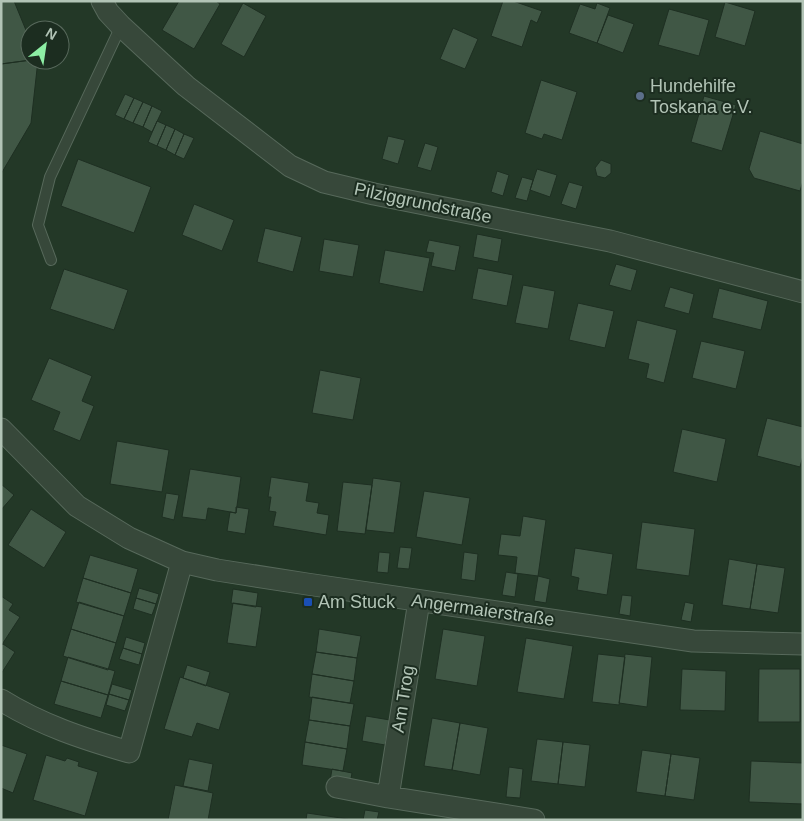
<svg xmlns="http://www.w3.org/2000/svg" width="804" height="821" font-family="Arial,sans-serif">
  <rect width="100%" height="100%" fill="#233827"/>
  <!-- building -->
  <path fill="#405745" stroke="#1e2f22" d="M1,1H14L30,40L31,60L1,64Z
    M179,1H216L220,4L194,49L162,30Z
    M503,1H513L542,11L537,23L531,20L522,47L491,36Z
    M725,2L755,11L745,46L715,37Z
    M243,3L266,16L244,57L221,44Z
    M597,3L610,8L597,43L569,33L580,4L595,9Z
    M669,9L709,20L699,56L658,45Z
    M608,15L634,24L623,53L597,43Z
    M453,28L478,39L465,69L440,59Z
    M31,60H38L31,123L1,174V64Z
    M541,80L577,92L562,140L544,134L542,139L525,133Z
    M125,94L134,98L124,119L115,115Z
    M704,96L736,105L722,151L691,142Z
    M134,98L143,102L133,123L124,119Z
    M143,102L152,106L143,127L133,123Z
    M152,106L162,111L152,132L143,127Z
    M157,121L166,125L157,146L148,142Z
    M166,125L175,129L166,150L157,146Z
    M175,129L184,134L175,155L166,150Z
    M760,131L803,144V181L800,191L754,178L749,169Z
    M184,134L194,138L184,159L175,155Z
    M388,136L405,140L398,164L382,159Z
    M425,143L438,147L431,171L417,167Z
    M78,159L151,187L134,233L61,206Z
    M601,160L611,164V173L605,178L597,176L595,168Z
    M537,169L557,175L550,197L530,190Z
    M497,171L509,175L503,196L491,192Z
    M522,177L533,180L527,201L515,198Z
    M569,182L583,186L576,209L561,204Z
    M194,204L234,220L222,251L182,235Z
    M265,228L302,237L293,272L257,262Z
    M477,234L502,239L498,262L473,257Z
    M324,239L359,245L353,277L319,271Z
    M429,240L460,246L455,271L431,266L434,253L426,252Z
    M385,250L430,258L423,292L379,283Z
    M616,264L637,270L631,291L609,285Z
    M478,268L513,275L507,306L472,299Z
    M64,269L128,290L114,330L50,309Z
    M523,285L555,291L548,329L515,323Z
    M670,287L694,294L689,314L664,307Z
    M719,288L768,301L761,330L712,318Z
    M578,303L614,311L605,348L569,340Z
    M637,320L677,330L664,383L646,378L649,364L628,359Z
    M701,341L745,351L736,389L692,378Z
    M49,358L92,376L82,401L94,406L80,441L53,430L60,412L31,400Z
    M320,370L361,378L353,420L312,413Z
    M767,418L803,427V456L800,467L757,456Z
    M682,429L726,439L717,482L673,472Z
    M117,441L169,450L162,492L110,484Z
    M190,469L241,477L236,513L208,508L206,520L182,517Z
    M271,477L309,483L306,501L319,503L317,513L329,515L326,535L273,526L276,512L269,511L271,497H268Z
    M373,478L401,482L394,533L366,530Z
    M343,482L372,485L365,534L337,531Z
    M1,484L14,495L1,510Z
    M424,491L470,498L462,545L416,537Z
    M166,493L179,495L174,520L162,517Z
    M236,507L249,509L245,534L227,531L230,512L236,513Z
    M31,509L66,532L44,568L8,545Z
    M523,516L546,520L538,576L515,573L517,557L498,555L501,534L520,536Z
    M642,522L695,529L689,576L636,569Z
    M400,547L412,548L409,569L397,568Z
    M575,548L613,554L607,595L577,590L579,578L571,576Z
    M379,552L390,553L388,573L377,572Z
    M464,552L478,554L475,581L461,579Z
    M90,555L138,569L131,593L83,578Z
    M729,559L757,564L750,609L722,605Z
    M757,564L785,568L778,613L750,609Z
    M506,572L518,574L515,597L502,595Z
    M538,576L550,579L546,603L534,601Z
    M83,578L131,593L124,616L76,602Z
    M139,588L159,594L156,604L136,598Z
    M233,589L258,593L256,607L231,603Z
    M622,595L632,596L630,616L619,614Z
    M1,596L13,604L9,610L20,617L1,646Z
    M136,598L156,604L152,615L133,609Z
    M79,602L124,616L116,643L71,629Z
    M685,602L694,604L691,622L681,620Z
    M233,603L262,607L256,647L227,643Z
    M71,629L116,643L108,670L63,656Z
    M319,629L361,636L357,658L316,652Z
    M443,629L485,636L477,686L435,679Z
    M126,637L145,643L142,654L123,648Z
    M526,638L573,646L564,699L517,692Z
    M3,644L15,652L1,674V646Z
    M123,648L142,654L139,665L119,659Z
    M316,652L357,658L354,681L312,674Z
    M598,654L625,657L619,705L592,702Z
    M625,654L652,657L647,707L619,703Z
    M68,657L115,671L108,695L61,681Z
    M187,665L210,672L206,686L183,678Z
    M682,669L726,671L725,711L680,710Z
    M759,669H800V722H758Z
    M312,674L354,681L350,703L309,697Z
    M180,677L230,693L219,730L197,723L192,737L164,729Z
    M61,681L108,695L101,718L54,704Z
    M112,684L132,690L129,700L109,694Z
    M109,694L129,700L125,711L106,705Z
    M312,697L354,704L350,726L309,720Z
    M366,716L390,720L385,745L362,741Z
    M432,718L460,723L452,770L424,766Z
    M309,720L350,726L347,749L305,742Z
    M460,723L488,728L480,775L452,770Z
    M537,739L563,742L558,784L531,781Z
    M305,742L347,749L343,771L302,765Z
    M563,742L590,745L585,787L558,784Z
    M1,745L27,754L13,793L1,788Z
    M642,750L671,754L665,796L636,792Z
    M671,754L700,758L694,800L665,796Z
    M46,755L65,761L67,758L79,762L78,766L98,772L85,816L33,800Z
    M189,759L213,764L208,791L183,786Z
    M751,761L803,763V804L749,802Z
    M509,767L523,769L520,798L506,797Z
    M332,769L352,773L350,784L330,781Z
    M175,785L213,793L208,820H168Z
    M365,810L379,812L377,820H363Z
    M307,813L348,819V820H306Z"/>
  <g fill="none" stroke-linecap="round" stroke-linejoin="round">
    <defs>
      <path id="service" d="M51,260L38,225L50,177L121,26"/>
      <path id="minor" d="M102,1L108,12L121,26L186,86L290,166L324,182L374,194L610,241L803,292
        M1,429L77,506L129,538L182,562L217,570L307,584L693,641L803,644
        M1,700C41,725 84,739 129,752L182,562
        M337,787L388,797L534,820
        M388,797L419,601"/>
    </defs>
    <!-- service casing -->
    <use href="#service" stroke="#57695b" stroke-width="12"/>
    <!-- minor casing -->
    <use href="#minor" stroke="#57695b" stroke-width="23"/>
    <!-- service -->
    <use href="#service" stroke="#37483a" stroke-width="10"/>
    <!-- minor -->
    <use href="#minor" stroke="#37483a" stroke-width="21"/>
  </g>
  <!-- markers -->
  <circle fill="#5c6f8a" stroke="#1c2d20" stroke-width="2" cx="640" cy="96" r="5"/>
  <rect fill="#1a4fb4" stroke="#1c2d20" stroke-width="2" x="303" y="597" width="10" height="10" rx="2.5"/>
  <g text-anchor="middle" stroke-width="4" stroke-linejoin="round" paint-order="stroke">
    <!-- poi labels -->
    <g font-size="18" fill="#b2c4b6" stroke="#1c2d20" text-anchor="start">
      <text x="650" y="92">Hundehilfe<tspan x="650" dy="21">Toskana e.V.</tspan></text>
      <text x="318" y="608">Am Stuck</text>
    </g>
    <!-- street labels -->
    <g font-size="18" fill="#b2c4b6" stroke="#1c2d20">
      <text transform="translate(423 203) rotate(12)" y="6">Pilziggrundstraße</text>
      <text transform="translate(483 610) rotate(8)" y="6">Angermaierstraße</text>
      <text transform="translate(403 699) rotate(-81)" y="6">Am Trog</text>
    </g>
  </g>
  <!-- border -->
  <rect width="804" height="821" fill="none" stroke="#b2c4b6" stroke-width="5"/>
  <!-- north arrow -->
  <g transform="translate(45 45) rotate(30)"><circle r="24" fill="#1c2d20" stroke="#58695c"/>
  <path d="M0-4L9 19L0 12L-9 19Z" fill="#8deea4"/>
  <text y="-8" font-size="14" font-weight="bold" text-anchor="middle" fill="#b2c4b6">N</text>
  </g>
</svg>
